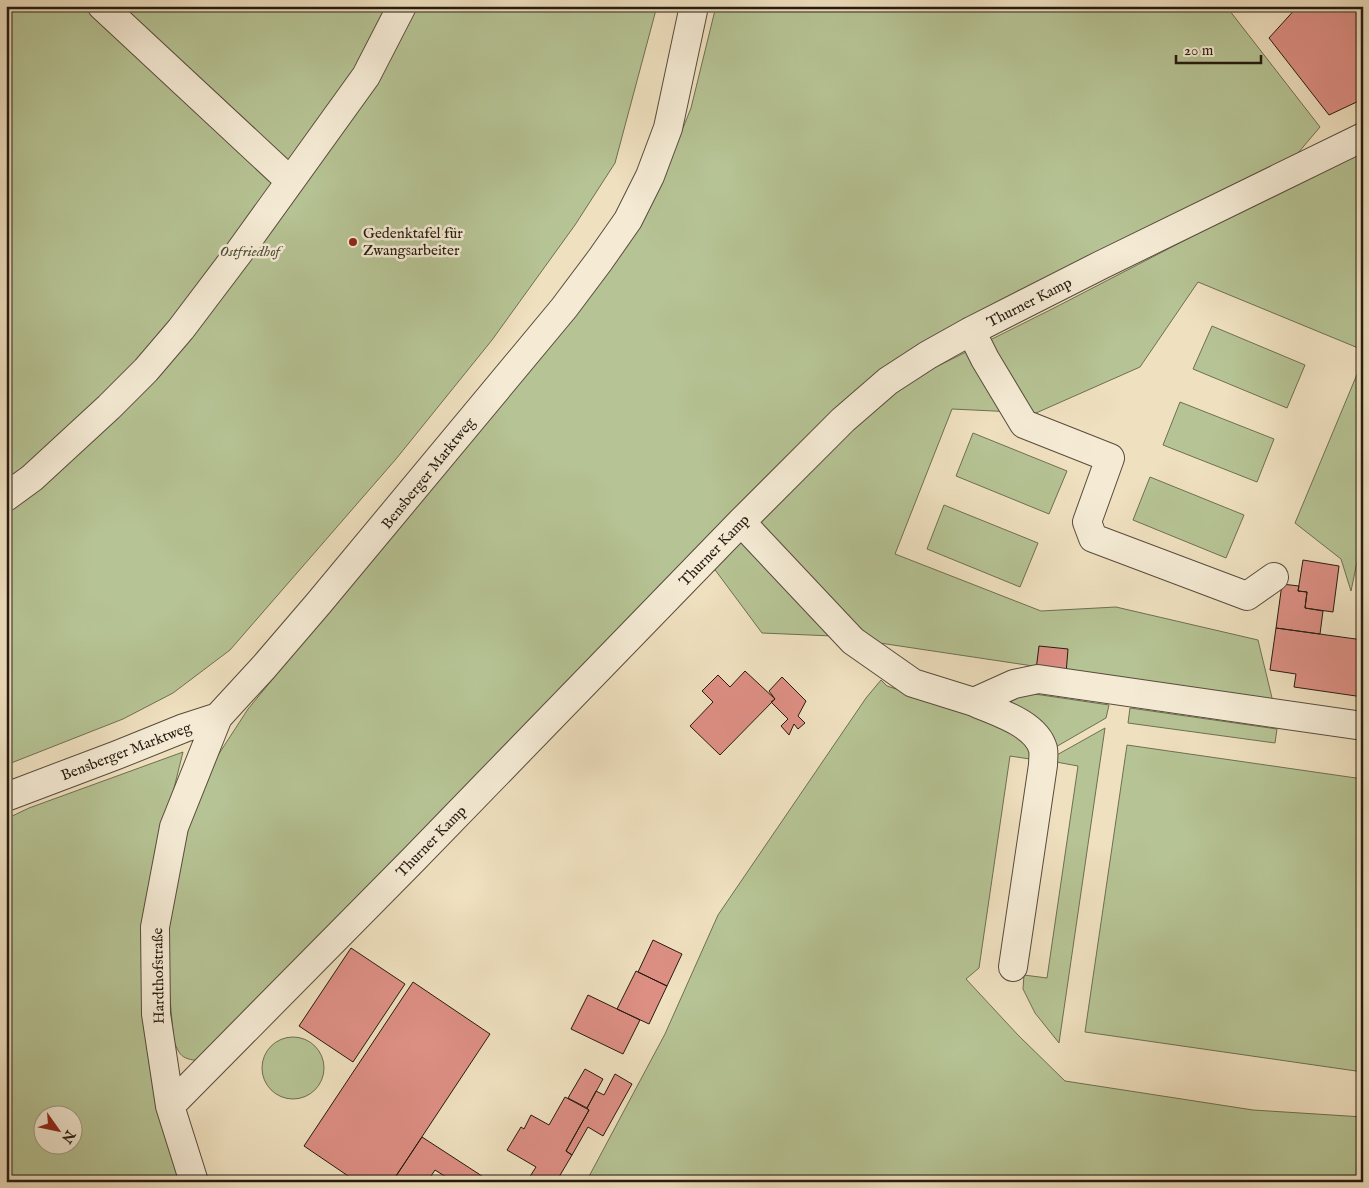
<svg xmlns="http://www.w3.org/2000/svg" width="1369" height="1188" font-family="'IM FELL English',serif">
  <rect width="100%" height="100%" fill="#efe0bf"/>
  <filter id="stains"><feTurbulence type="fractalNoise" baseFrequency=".004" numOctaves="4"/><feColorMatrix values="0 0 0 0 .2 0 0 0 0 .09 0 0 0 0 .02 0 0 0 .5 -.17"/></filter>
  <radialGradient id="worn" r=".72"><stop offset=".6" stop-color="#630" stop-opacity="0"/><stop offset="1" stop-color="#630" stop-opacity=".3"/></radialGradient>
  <!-- green -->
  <path fill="#b6c394" stroke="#6e6f52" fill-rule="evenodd" d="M6,6H657L615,163L575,225L492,340L396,459L230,650L173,693L123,719L6,765Z
    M716,6H1226L1320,127L1292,160L912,353L201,1061C184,1059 180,1058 174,1041L165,948L179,856L195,806L211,766L248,709L575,313L665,173L691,108Z
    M1363,148V350L1198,282L1140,367L1036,413L952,409L895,554L1041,611L1116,607L1258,640L1273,702L833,636L762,633L707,559L886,392L1054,308Z
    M1212,326L1305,365L1287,408L1193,369Z
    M1363,360V533L1351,591L1341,559L1295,523Z
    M1180,402L1274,439L1257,482L1163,445Z
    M973,433L1067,471L1049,514L956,476Z
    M1150,477L1244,515L1226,558L1133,520Z
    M944,505L1038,543L1020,587L927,549Z
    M881,680L887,686L997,722L1025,745L1030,751V759L1010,756L979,968L966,979L1018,1035L1065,1081L1253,1110L1363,1117V1182H586L665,1034L718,915L866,698Z
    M1021,692L1109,705L1106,718L1054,748L1011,703L1010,699Z
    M1130,708L1277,729L1275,743L1128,723Z
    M1105,728L1059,1043L1035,1013L1023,989L1024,975L1047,978L1078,766L1056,762L1055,756Z
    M1127,745L1363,779V1072L1085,1032Z
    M183,752L146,901L143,973L147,1048L165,1122L183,1182H6V819L29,808ZM42,1116H72V1146H42Z
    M262 1068a31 31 0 1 1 62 0a31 31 0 1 1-62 0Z"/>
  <!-- building -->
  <path fill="#dd8f84" stroke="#251b10" d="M1298,6H1363V99L1329,115L1269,38Z
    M1303,560L1339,566L1333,612L1305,608L1307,592L1298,591Z
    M1282,584L1299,586L1298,591L1307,592L1305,608L1323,611L1320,634L1276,628Z
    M1276,628L1363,640V697L1294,687L1296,674L1270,670Z
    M1039,646L1068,649L1066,674L1036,670Z
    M745,671L775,699L720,755L690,726L713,702L702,691L718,675L730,687Z
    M782,677L806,701L798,716L805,723L798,729L794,724L789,735L781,726L788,719L771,702L775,699L769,691Z
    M653,940L682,954L667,986L638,972Z
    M351,948L405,984L353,1062L299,1026Z
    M636,971L667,986L649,1024L617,1009Z
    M413,982L490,1034L392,1182H357L304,1146Z
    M588,995L640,1020L623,1054L571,1029Z
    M585,1069L603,1079L587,1108L568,1098Z
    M615,1074L632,1084L603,1136L588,1127L572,1155L566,1151L589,1110L587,1108L596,1091L604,1095Z
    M565,1097L589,1110L566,1151L572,1155L556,1182H536L529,1178L536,1167L507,1150L521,1127L524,1129L531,1115L549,1125Z
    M422,1137L485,1178L482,1182H454L435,1170L427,1182H392Z"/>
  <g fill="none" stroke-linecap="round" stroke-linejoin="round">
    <defs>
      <path id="minor" d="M102,6L290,181
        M971,331L985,359L1024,424L1110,458L1087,522L1093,538L1247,596L1274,577
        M6,497L32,478L109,407L146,370L181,329L240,251L366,76L402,6
        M741,522L853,641L913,683L974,702L1014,684L1038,679L1363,726
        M974,702C996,712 1036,723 1043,749C1044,754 1043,760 1043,765L1013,967
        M6,797L117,755L184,728L218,717L264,667L318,604L564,308L600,260L628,220L650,176L668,128L694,6
        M170,1106L413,860L741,522L843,420L888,381L928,355L971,331L1101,265L1363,137
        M194,1182L170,1106L156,1014L155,927L174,827L218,717"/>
    </defs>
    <!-- minor casing -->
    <use href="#minor" stroke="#584c3c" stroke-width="30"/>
    <!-- minor -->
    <use href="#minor" stroke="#f5ebd5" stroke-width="28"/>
  </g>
  <!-- markers -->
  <circle fill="#8f2418" stroke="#f5ebd5" stroke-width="2" cx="353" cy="242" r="5"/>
  <g text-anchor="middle" stroke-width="5" stroke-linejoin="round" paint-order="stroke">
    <!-- poi labels -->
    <g font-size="15" fill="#251b10" stroke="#f5ebd5" text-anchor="start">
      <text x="363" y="238">Gedenktafel für<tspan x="363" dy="17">Zwangsarbeiter</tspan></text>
    </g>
    <!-- park labels -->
    <g font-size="15" font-style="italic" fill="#504d38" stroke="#f5ebd5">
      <text x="250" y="256">Ostfriedhof</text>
    </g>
    <!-- street labels -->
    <g font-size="15" fill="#251b10" stroke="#f5ebd5">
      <text transform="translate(1029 302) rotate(-27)" y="5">Thurner Kamp</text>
      <text transform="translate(428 473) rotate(-51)" y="5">Bensberger Marktweg</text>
      <text transform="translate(714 550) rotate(-46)" y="5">Thurner Kamp</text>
      <text transform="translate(126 751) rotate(-21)" y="5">Bensberger Marktweg</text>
      <text transform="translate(431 841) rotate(-46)" y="5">Thurner Kamp</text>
      <text transform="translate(158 976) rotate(-91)" y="5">Hardthofstraße</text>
    </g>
  </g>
  <!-- margin -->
  <rect width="1369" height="1188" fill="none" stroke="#efe0bf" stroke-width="25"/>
  <rect x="8" y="8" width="1354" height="1173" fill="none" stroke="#251b10" stroke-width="2.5"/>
  <rect x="12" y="12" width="1344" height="1163" fill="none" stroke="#251b10"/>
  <!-- north arrow -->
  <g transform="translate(58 1130) rotate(123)"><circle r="24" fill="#f5ebd5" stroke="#a29886"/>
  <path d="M0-4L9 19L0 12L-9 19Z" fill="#8f2418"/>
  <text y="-8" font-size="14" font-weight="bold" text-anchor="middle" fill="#251b10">N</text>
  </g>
  <!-- scale -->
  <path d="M1176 55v8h85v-8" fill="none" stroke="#251b10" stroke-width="2.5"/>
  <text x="1184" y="55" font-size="15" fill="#251b10" stroke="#f5ebd5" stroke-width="4" paint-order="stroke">20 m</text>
  <rect width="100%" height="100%" filter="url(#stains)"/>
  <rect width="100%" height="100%" fill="url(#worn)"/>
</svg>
